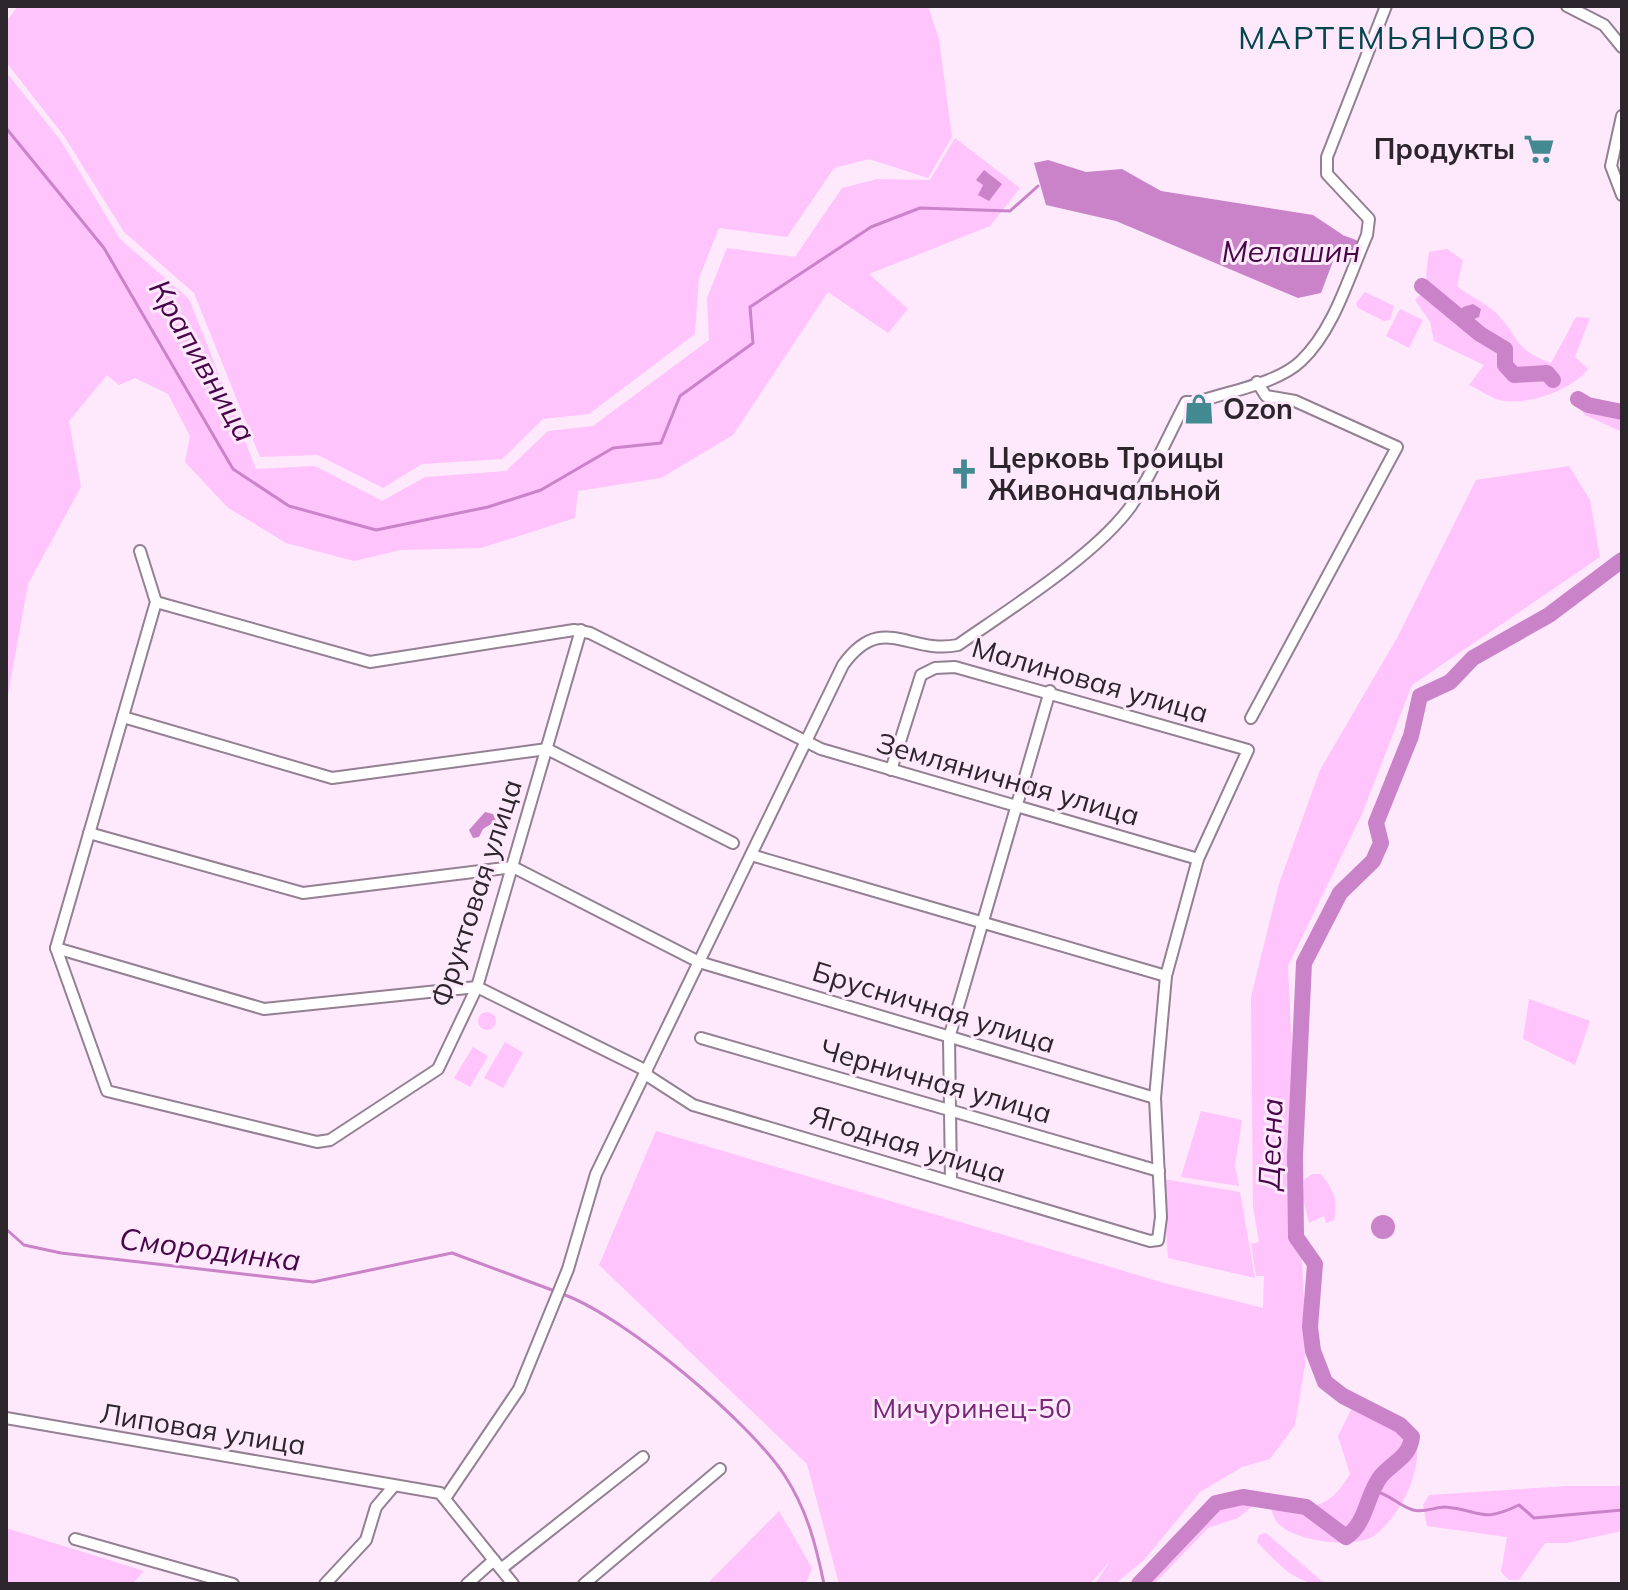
<svg xmlns="http://www.w3.org/2000/svg" width="1628" height="1590" font-family="Mulish,sans-serif">
<style>
.green{fill:#fec4fb}
.water{fill:#ca83c8}
.lines{fill:none;stroke-linecap:round;stroke-linejoin:round}
.stream{stroke:#ca83c8;stroke-width:3}
.river{stroke:#ca83c8;stroke-width:16}
.minor-casing{stroke:#938092;stroke-width:14}
.minor{stroke:#fff;stroke-width:10}
.labels{text-anchor:middle;stroke-width:6;stroke-linejoin:round;paint-order:stroke}
.poi-label{font-size:28px;font-weight:bold;fill:#2c252c;stroke:#fde8fc;text-anchor:start}
.street-label{font-size:28px;fill:#2c252c;stroke:#fde8fc}
.park-label{font-size:28px;fill:#792579;stroke:#fde8fc}
.water-label{font-size:30px;font-style:italic;fill:#480549;stroke:#fde8fc}
.quarter-label{font-size:32px;letter-spacing:2px;fill:#03454c;stroke:#fde8fc}
</style>
<rect width="100%" height="100%" fill="#fde8fc"/>
<g class="green">
<polygon points="18,6 928,6 939,39 952,137 928,178 869,159 834,168 787,237 719,228 699,278 695,334 589,414 543,419 502,459 422,464 383,488 318,455 260,457 194,293 124,232 64,136 6,62 6,22"/>
<polygon points="6,72 61,141 120,239 189,299 256,469 315,466 382,501 425,477 506,471 548,431 593,426 709,340 707,298 727,248 795,257 842,188 877,179 930,180 955,138 1020,188 990,226 869,274 908,309 888,333 828,292 733,435 661,478 578,491 575,518 481,548 401,550 354,561 286,543 227,507 185,462 190,436 168,394 135,378 119,385 107,375 69,421 81,487 28,584 6,706"/>
<path d="M1447 249 1463 260 1457 286C1469 296 1484 302 1495 312 1520 336 1512 349 1551 363L1576 317 1590 318 1575 357 1588 369C1572 390 1526 407 1499 400 1489 397 1479 389 1469 385L1484 365 1434 341 1430 322 1415 300 1428 286 1426 274 1429 252Z"/>
<polygon points="1365,292 1394,306 1390,320 1384,321 1358,308 1356,303"/>
<polygon points="1400,309 1423,320 1409,348 1386,336"/>
<polygon points="1587,397 1622,407 1622,432 1585,415 1576,403"/>
<polygon points="1569,466 1590,500 1600,557 1412,685 1362,814 1288,966 1304,1302 1305,1365 1295,1425 1270,1459 1242,1467 1200,1492 1144,1560 1115,1584 1095,1584 1110,1561 1090,1584 839,1584 807,1464 599,1265 656,1131 1164,1283 1263,1308 1264,1276 1256,1276 1251,1244 1259,1242 1253,1206 1251,997 1279,884 1320,770 1397,638 1476,480"/>
<polygon points="1529,999 1590,1021 1575,1065 1523,1039"/>
<circle cx="487" cy="1021" r="9"/>
<polygon points="505,1042 523,1053 503,1088 484,1078"/>
<polygon points="473,1047 488,1056 470,1087 454,1078"/>
<polygon points="1201,1111 1242,1120 1235,1166 1239,1186 1181,1177"/>
<path d="M1312 1174H1321C1333 1189 1339 1201 1334 1220L1326 1223 1324 1216 1309 1223 1303 1199 1304 1180Z"/>
<polygon points="1163,1179 1240,1192 1255,1278 1168,1258"/>
<path d="M1352 1408 1398 1428 1417 1443C1420 1476 1401 1514 1375 1535 1356 1550 1291 1541 1277 1522 1273 1517 1272 1510 1270 1504 1309 1511 1329 1510 1350 1474L1338 1436Z"/>
<polygon points="1568,1486 1622,1486 1622,1531 1567,1543 1545,1543 1519,1580 1509,1580 1501,1572 1507,1537 1427,1526 1423,1505 1429,1495"/>
<polygon points="1241,1499 1255,1504 1238,1518 1208,1528 1154,1584 1143,1584 1217,1504"/>
<polygon points="779,1511 812,1568 806,1584 707,1584"/>
<polygon points="6,1528 144,1571 132,1584 6,1584"/>
<path d="M1266 1533 1323 1582 1322 1584C1294 1584 1276 1561 1257 1542L1259 1535Z"/>
</g>
<g class="water">
<polygon points="1048,160 1086,172 1122,169 1161,191 1313,215 1343,235 1321,293 1298,298 1116,221 1046,205 1034,163"/>
<polygon points="984,170 1002,184 989,201 978,195 983,185 976,180"/>
<polygon points="1473,304 1481,309 1479,317 1464,323 1455,319 1463,307"/>
<polygon points="485,812 493,814 496,821 483,829 479,837 473,838 469,830"/>
<circle cx="1383" cy="1227" r="12"/>
</g>
<g class="lines">
<g class="stream">
<polyline points="6,128 104,248 233,469 289,506 376,530 488,507 541,490 613,448 661,443 680,396 753,343 750,307 871,227 920,208 1010,211 1038,186"/>
<polyline points="6,1229 24,1245 61,1253 313,1282 452,1253 552,1290"/>
<path d="M565 1295C626 1318 749 1421 785 1476 807 1510 816 1545 824 1584"/>
<path d="M1374 1491C1388 1493 1399 1506 1413 1510 1424 1513 1435 1507 1445 1507 1482 1510 1480 1524 1519 1505L1534 1518 1622 1510"/>
</g>
<g class="river">
<polyline points="1341,243 1352,247"/>
<polyline points="1422,286 1480,334 1505,349 1505,365 1514,375 1547,373 1553,380"/>
<polyline points="1578,399 1588,405 1622,412"/>
<path d="M1139 1584 1216 1503 1243 1497 1306 1507 1346 1537C1367 1523 1366 1495 1381 1476 1394 1461 1409 1458 1412 1437L1400 1425 1343 1396 1325 1382 1313 1351 1310 1327 1315 1264 1296 1237 1295 1156 1304 963 1340 893 1373 861 1381 843 1376 823 1411 736 1420 696 1450 682 1473 658 1549 615 1622 560"/>
</g>
<g class="minor-casing">
<g id="minor">
<polyline points="1567,6 1604,25 1622,47"/>
<polyline points="1622,116 1611,166 1622,195"/>
<polyline points="140,551 156,602 56,948 107,1091 317,1142 330,1140 438,1069 477,987 581,630"/>
<polyline points="156,602 370,662 574,630 590,633 821,749 1198,859"/>
<polyline points="123,717 332,778 547,749 733,843"/>
<polyline points="1251,718 1397,447 1295,401 1266,396 1257,382"/>
<polyline points="89,833 303,893 513,867 699,962 1155,1098"/>
<polyline points="751,855 1166,976"/>
<polyline points="56,948 264,1009 477,987 647,1071"/>
<polyline points="701,1038 1159,1171"/>
<polyline points="645,1074 693,1105 1150,1241 1158,1240 1161,1217 1155,1098 1166,976 1198,859 1248,750 955,667 935,668 921,675 891,770"/>
<polyline points="951,1181 949,1038 1050,691"/>
<polyline points="6,1418 440,1493 513,1584"/>
<path d="M446 1497 519 1389 568 1269 596 1174 843 665C882 611 908 655 958 645 1008 610 1096 555 1131 506 1152 474 1168 436 1186 402H1198C1229 391 1277 384 1301 361 1334 330 1349 276 1367 235L1369 219 1327 174V157L1386 6"/>
<polyline points="75,1539 233,1584"/>
<polyline points="501,1569 643,1457"/>
<polyline points="325,1584 366,1540 376,1507 393,1487"/>
<polyline points="467,1584 494,1560"/>
<polyline points="584,1584 720,1469"/>
</g>
</g>
<use href="#minor" class="minor"/>
</g>
<defs>
<g id="supermarket-bare" transform="scale(2.4)"><path d="M-6-5.5h2.5l.6 2H6L4.5 2H-2.5L-4.4-4H-6ZM-1.5 3.2a1.3 1.3 0 1 0 .1 0ZM3 3.2a1.3 1.3 0 1 0 .1 0Z" fill="#438992" stroke="#fde8fc" stroke-width="2.5" paint-order="stroke"/></g>
<g id="shop-bare" transform="scale(2.4)"><path d="M-5-2.5h2.3a2.7 3.5 0 0 1 5.4 0H5L5.5 6h-11ZM-1.5-2.5h3a1.5 2.3 0 0 0-3 0Z" fill="#438992" stroke="#fde8fc" stroke-width="2.5" paint-order="stroke"/></g>
<g id="church-bare" transform="scale(2.4)"><path d="M-1.2-6h2.4v3.5h3.3v2.4h-3.3V6h-2.4V-.1h-3.3v-2.4h3.3Z" fill="#438992" stroke="#fde8fc" stroke-width="2.5" paint-order="stroke"/></g>
</defs>
<g fill-rule="evenodd">
<use href="#supermarket-bare" x="1539" y="149"/>
<use href="#shop-bare" x="1199" y="409"/>
<use href="#church-bare" x="964" y="474"/>
</g>
<g class="labels">
<g class="poi-label">
<text x="1515" y="159" text-anchor="end">Продукты</text>
<text x="1223" y="419">Ozon</text>
<text x="988" y="468">Церковь Троицы<tspan x="988" dy="32">Живоначальной</tspan></text>
</g>
<g class="street-label">
<text transform="translate(1090 680) rotate(16)" y="10">Малиновая улица</text>
<text transform="translate(1008 779) rotate(16)" y="10">Земляничная улица</text>
<text transform="translate(476 893) rotate(-72)" y="10">Фруктовая улица</text>
<text transform="translate(934 1007) rotate(17)" y="10">Брусничная улица</text>
<text transform="translate(936 1081) rotate(16)" y="10">Черничная улица</text>
<text transform="translate(908 1144) rotate(17)" y="10">Ягодная улица</text>
<text transform="translate(203 1429) rotate(9)" y="10">Липовая улица</text>
</g>
<g class="park-label">
<text x="972" y="1418">Мичуринец-50</text>
</g>
<g class="water-label">
<text x="1291" y="262">Мелашин</text>
<text transform="translate(202 361) rotate(60)" y="10">Крапивница</text>
<text transform="translate(1271 1144) rotate(-88)" y="10">Десна</text>
<text transform="translate(210 1250) rotate(7)" y="10">Смородинка</text>
</g>
<g class="quarter-label">
<text x="1388" y="49">МАРТЕМЬЯНОВО</text>
</g>
</g>
<rect width="1628" height="1590" fill="none" stroke="#2c252c" stroke-width="16"/>
</svg>
